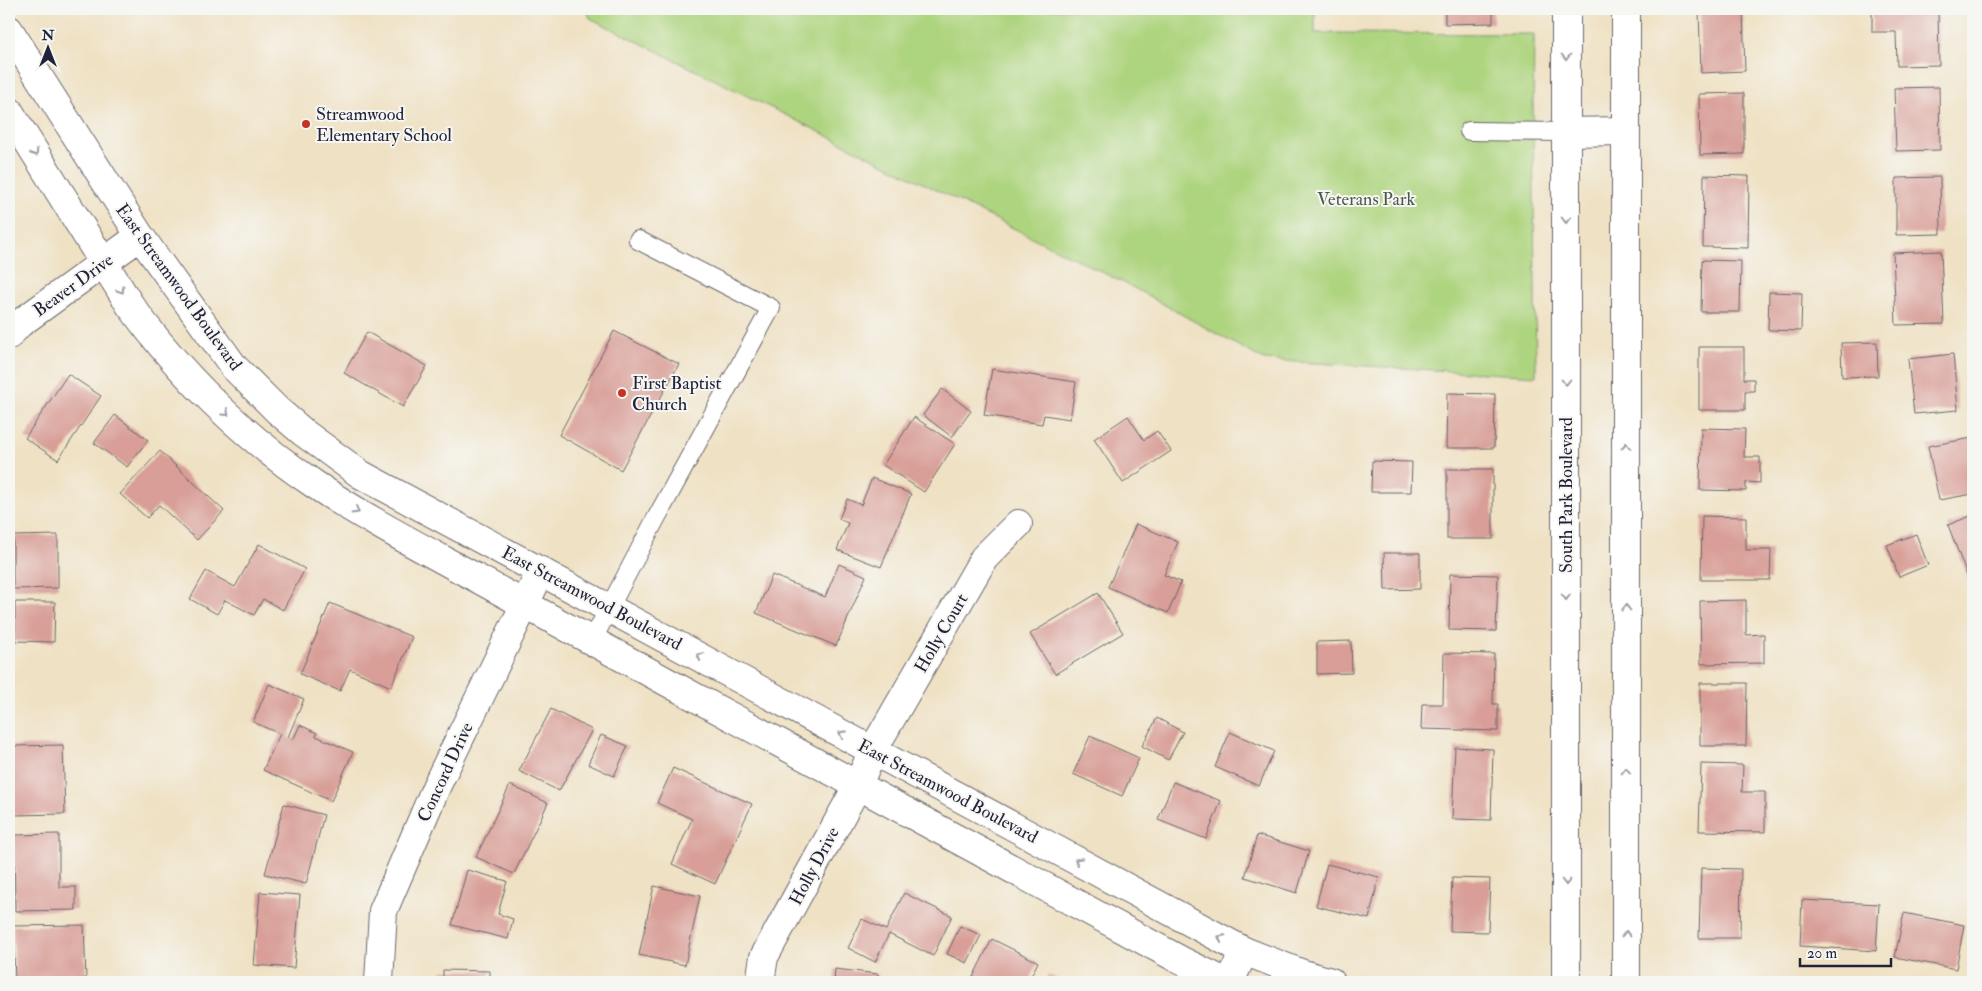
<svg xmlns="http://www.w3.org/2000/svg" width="1982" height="991" font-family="'IM FELL Double Pica',serif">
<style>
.green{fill:#add47e;stroke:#687b5c}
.building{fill:#d89e97}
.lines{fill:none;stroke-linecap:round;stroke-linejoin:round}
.lane-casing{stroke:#6a656b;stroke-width:20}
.street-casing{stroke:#6a656b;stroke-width:30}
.secondary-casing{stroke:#6a656b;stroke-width:30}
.lane{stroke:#fff;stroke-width:18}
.street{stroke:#fff;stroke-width:28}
.secondary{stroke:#fff;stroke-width:28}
.oneway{stroke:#9c9ca7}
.poi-dot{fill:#c8321e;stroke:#f6f6f2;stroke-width:2}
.labels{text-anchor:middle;stroke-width:4;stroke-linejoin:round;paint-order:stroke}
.poi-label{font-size:18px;fill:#22223b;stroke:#f6f6f2;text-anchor:start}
.park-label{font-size:18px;fill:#4c574f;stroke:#f6f6f2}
.street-label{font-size:18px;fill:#22223b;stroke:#f6f6f2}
</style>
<rect width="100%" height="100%" fill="#f6f6f2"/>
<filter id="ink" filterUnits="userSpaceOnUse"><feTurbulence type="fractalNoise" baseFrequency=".02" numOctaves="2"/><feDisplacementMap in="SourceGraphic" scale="10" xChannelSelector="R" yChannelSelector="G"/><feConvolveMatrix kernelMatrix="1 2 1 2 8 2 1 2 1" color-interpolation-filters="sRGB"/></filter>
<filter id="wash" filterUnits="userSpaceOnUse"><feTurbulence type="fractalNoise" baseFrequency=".0096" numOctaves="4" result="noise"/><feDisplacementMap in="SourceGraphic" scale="20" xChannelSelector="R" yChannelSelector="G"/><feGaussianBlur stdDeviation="1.12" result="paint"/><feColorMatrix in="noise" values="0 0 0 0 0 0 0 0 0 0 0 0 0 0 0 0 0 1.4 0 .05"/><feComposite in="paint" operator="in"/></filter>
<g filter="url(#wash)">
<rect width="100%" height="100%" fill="#efe1c3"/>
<polygon class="green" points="586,9 1315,9 1315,33 1534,34 1533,114 1536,376 1264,360 1134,288 590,18"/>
<g id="blocks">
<g class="building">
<polygon points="1445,9 1493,9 1493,23 1445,24"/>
<polygon points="1743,9 1745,71 1701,73 1699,10"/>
<polygon points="1872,9 1938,9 1939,65 1897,66 1896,32 1872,32"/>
<polygon points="1939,87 1940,150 1896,151 1894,88"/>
<polygon points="1744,93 1744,154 1700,155 1699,94"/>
<polygon points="1704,175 1749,176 1748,248 1703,247"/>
<polygon points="1940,177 1941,234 1896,235 1896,178"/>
<polygon points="1941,251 1944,324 1896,325 1893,253"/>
<polygon points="1702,260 1741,261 1740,312 1701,312"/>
<polygon points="1769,292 1802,293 1801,331 1768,330"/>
<polygon points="614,331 679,364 621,470 559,435"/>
<polygon points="367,332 427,366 403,407 344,373"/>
<polygon points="1877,342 1878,376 1842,377 1841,343"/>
<polygon points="1699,347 1744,347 1744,379 1754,379 1754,391 1745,391 1745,410 1699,410"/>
<polygon points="1953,354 1958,410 1914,414 1908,359"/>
<polygon points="992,369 1076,382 1070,419 1044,415 1042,424 984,415"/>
<polygon points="68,374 101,396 58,460 25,438"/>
<polygon points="942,389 971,411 952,437 923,415"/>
<polygon points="1447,393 1495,394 1494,448 1446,448"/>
<polygon points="115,415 148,440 127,467 94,443"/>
<polygon points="1128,416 1144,440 1157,431 1171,451 1123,483 1094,439"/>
<polygon points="914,417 955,444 924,492 883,465"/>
<polygon points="1701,428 1745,429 1744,457 1760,457 1760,483 1746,482 1746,491 1700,490"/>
<polygon points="1972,438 1973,494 1939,500 1928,446"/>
<polygon points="160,451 224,511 197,540 159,505 147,518 120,494"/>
<polygon points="1372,461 1412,462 1411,492 1371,492"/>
<rect x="1447" y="469" width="46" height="70"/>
<polygon points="872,478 911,494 881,567 837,550 848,523 839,519 847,499 861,505"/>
<polygon points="1973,515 1973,591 1948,525"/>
<polygon points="1702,516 1746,517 1746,550 1771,550 1770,580 1701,580"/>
<polygon points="1136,524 1178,542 1164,575 1181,582 1168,613 1108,587"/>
<polygon points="1916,534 1928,565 1899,577 1887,545"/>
<polygon points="58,535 58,588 13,589 13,536"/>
<polygon points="259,544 305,569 283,610 263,599 254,615 225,600 217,614 190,599 206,571 235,587"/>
<polygon points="1384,553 1420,553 1420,589 1385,590"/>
<polygon points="839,564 866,576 836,646 756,613 772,575 825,597"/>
<polygon points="1450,574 1498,575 1496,631 1449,630"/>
<polygon points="1098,593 1123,633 1055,674 1030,634"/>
<polygon points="1746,600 1746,635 1764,634 1764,663 1701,664 1700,601"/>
<polygon points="15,602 55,602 54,642 15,641"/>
<polygon points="330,603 412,637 391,687 350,669 340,691 300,674"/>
<polygon points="1351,641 1352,673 1317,674 1317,642"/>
<polygon points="1444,653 1494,654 1493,704 1498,704 1498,731 1421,729 1422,704 1443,704"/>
<polygon points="1700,683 1747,683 1746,746 1700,746"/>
<polygon points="269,684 304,699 288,737 293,740 300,725 317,733 316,736 353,752 331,801 263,770 280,734 253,722"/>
<polygon points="551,709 592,730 559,791 519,771"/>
<polygon points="1157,718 1183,732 1168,760 1142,746"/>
<polygon points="1230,732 1274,751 1259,786 1215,767"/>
<polygon points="601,735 628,746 614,776 588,764"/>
<polygon points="1090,736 1139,758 1122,796 1073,774"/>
<polygon points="63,745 65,814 13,815 12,746"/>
<polygon points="1455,747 1493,749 1491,820 1452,819"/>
<polygon points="1701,764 1743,765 1742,792 1765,792 1765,832 1699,831"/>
<polygon points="673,768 752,804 715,884 672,864 692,819 657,803"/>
<polygon points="1173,782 1221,801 1206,839 1158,820"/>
<polygon points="510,785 548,803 514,874 476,857"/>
<polygon points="284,804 324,815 306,884 265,874"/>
<polygon points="59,834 59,887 76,887 76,910 15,911 14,835"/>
<polygon points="1257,835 1309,851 1297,893 1245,877"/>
<polygon points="1327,864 1379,877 1369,919 1316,906"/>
<polygon points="1701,868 1741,869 1740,938 1699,938"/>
<polygon points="467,870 507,881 498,914 513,919 508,939 452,925"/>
<polygon points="1452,878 1490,879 1488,932 1450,931"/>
<polygon points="654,886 700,896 685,965 639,955"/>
<polygon points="260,892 300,895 294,968 254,965"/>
<polygon points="904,893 952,916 933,956 889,934 875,962 848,948 862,919 886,930"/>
<polygon points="1802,900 1879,904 1876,951 1800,946"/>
<polygon points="1904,913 1964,925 1956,969 1895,957"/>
<polygon points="84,925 86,979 15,981 13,926"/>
<polygon points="960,926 981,935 967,963 947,954"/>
<polygon points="992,939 1038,962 1028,982 985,982 973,977"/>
<polygon points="835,969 878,974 877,982 834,982"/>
<polygon points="443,970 490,971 490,982 443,982"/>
<polygon points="1048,975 1065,982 1045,982"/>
</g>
</g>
</g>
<g filter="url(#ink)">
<use href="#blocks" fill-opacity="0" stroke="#6a656b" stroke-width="1"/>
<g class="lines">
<g class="lane-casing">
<g id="lane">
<polyline points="1469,131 1566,132"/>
<polyline points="592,641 653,524 771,308 638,240"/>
</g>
</g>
<g class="street-casing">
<g id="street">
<polyline points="1566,132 1626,131"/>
<polyline points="9,335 19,324 140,236"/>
<polyline points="379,982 383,911 437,785 541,571"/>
<polyline points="760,982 764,957 858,785 873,750 984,558 1018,524"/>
<polyline points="1230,982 1244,951"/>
</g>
</g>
<g class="secondary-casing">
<g id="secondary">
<polyline points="1566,9 1566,982"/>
<polyline points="1626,9 1626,982"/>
<polyline points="9,30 140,236 234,367 277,410 304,433 360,474 1244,951 1303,974 1331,982"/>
<path d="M9 111 130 305C180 374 243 436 314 484 364 518 418 546 471 575 537 611 603 647 669 683 840 776 1011 868 1182 961L1225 982"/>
</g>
</g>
<use href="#lane" class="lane"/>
<use href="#street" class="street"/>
<use href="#secondary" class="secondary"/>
</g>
<defs><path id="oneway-chevron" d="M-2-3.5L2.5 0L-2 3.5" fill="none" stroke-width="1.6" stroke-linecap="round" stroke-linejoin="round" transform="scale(1.25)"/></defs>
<g class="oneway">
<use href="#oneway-chevron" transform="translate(1566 57) rotate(90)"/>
<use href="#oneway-chevron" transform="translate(35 153) rotate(58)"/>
<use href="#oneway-chevron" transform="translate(1566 220) rotate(90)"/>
<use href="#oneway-chevron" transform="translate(121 290) rotate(58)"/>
<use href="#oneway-chevron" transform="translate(1566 382) rotate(90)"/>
<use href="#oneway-chevron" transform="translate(226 413) rotate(42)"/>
<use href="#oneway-chevron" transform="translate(1626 446) rotate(-90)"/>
<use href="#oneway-chevron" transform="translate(356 511) rotate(31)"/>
<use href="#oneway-chevron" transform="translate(1566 597) rotate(90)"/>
<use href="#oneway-chevron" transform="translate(1626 608) rotate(-90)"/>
<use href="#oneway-chevron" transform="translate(700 656) rotate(-152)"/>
<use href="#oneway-chevron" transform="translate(842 734) rotate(-152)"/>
<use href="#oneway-chevron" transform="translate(1626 771) rotate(-90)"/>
<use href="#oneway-chevron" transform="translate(1078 861) rotate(-152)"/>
<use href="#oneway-chevron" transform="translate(1566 882) rotate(90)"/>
<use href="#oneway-chevron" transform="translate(1626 934) rotate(-90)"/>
<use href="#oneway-chevron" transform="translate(1221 938) rotate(-152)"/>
</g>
</g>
<g class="poi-dot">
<circle cx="306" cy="124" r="5"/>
<circle cx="622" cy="393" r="5"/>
</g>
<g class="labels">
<g class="poi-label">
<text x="316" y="120">Streamwood<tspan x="316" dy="21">Elementary School</tspan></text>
<text x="632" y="389">First Baptist<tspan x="632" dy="21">Church</tspan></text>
</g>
<g class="park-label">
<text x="1366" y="205">Veterans Park</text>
</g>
<g class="street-label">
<text transform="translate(73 285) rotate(-36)" y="6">Beaver Drive</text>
<text transform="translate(179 287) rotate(54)" y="6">East Streamwood Boulevard</text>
<text transform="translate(1566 495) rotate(-90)" y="6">South Park Boulevard</text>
<text transform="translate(592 598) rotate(28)" y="6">East Streamwood Boulevard</text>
<text transform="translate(941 633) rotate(-60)" y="6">Holly Court</text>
<text transform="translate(445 772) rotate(-65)" y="6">Concord Drive</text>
<text transform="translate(948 791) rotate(28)" y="6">East Streamwood Boulevard</text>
<text transform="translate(814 866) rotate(-62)" y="6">Holly Drive</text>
</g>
</g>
<rect width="1982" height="991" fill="none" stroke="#f6f6f2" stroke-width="30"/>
<g transform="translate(48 48)" stroke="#f6f6f2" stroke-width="4" paint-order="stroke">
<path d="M0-4L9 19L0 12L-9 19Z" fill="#22223b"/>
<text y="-8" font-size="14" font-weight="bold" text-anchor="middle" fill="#22223b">N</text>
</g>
<path d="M1800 958v8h91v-8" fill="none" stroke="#22223b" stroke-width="2.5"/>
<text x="1807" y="958" font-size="15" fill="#22223b" stroke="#f6f6f2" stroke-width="4" paint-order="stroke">20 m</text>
</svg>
